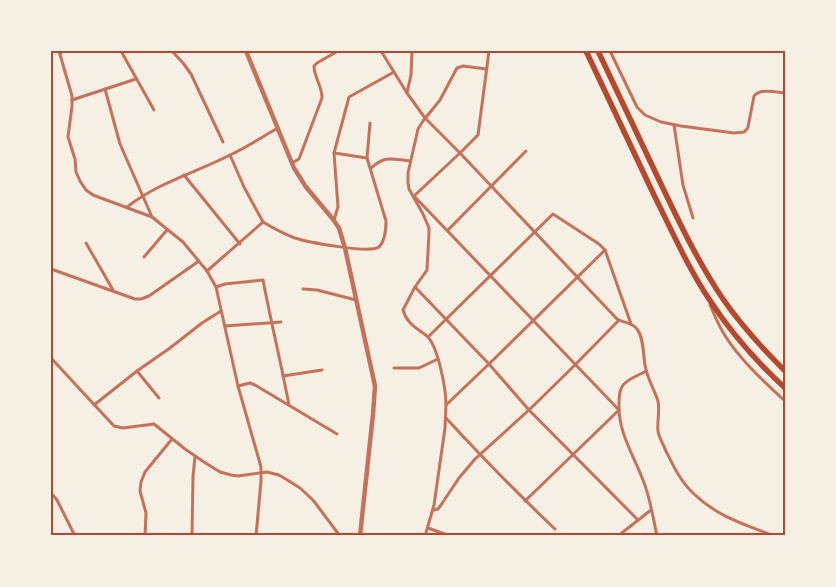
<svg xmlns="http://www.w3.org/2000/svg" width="836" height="587" font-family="Georgia,serif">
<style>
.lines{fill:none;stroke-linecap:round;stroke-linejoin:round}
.minor{stroke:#c5725c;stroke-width:3}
.tertiary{stroke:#c5725c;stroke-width:4.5}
.primary{stroke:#b5482f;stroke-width:5.5}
.neatline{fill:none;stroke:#b5482f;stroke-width:2}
</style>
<rect width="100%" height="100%" fill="#f6efe4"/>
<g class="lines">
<g class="minor">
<polyline points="59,51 72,96 72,106 68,137 75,159 76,172 80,181 86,190 93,195 152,217 183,242 207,271 216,287 238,386 261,467 261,481 256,536"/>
<polyline points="121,51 154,110"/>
<polyline points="172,51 183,63 191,74 223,142"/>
<path d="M381 51 407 93 425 118 460 153 617 319C623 323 632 322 637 329 644 338 643 354 645 365 647 378 654 389 658 401 660 411 657 421 658 431 659 438 663 443 665 449 673 465 680 481 694 494 718 517 744 524 774 536"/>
<polyline points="489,51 478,135 460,153 414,196 619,410 525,501"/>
<path d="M610 51 637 107 645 115 661 122 681 126 734 133 744 132 747 129 748 127 754 96C761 88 775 92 785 93"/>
<polyline points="59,53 65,51"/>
<polyline points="105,89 120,144 152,217"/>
<polyline points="407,93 411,75 412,51"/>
<polyline points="72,100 136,79"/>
<polyline points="674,125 683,185 693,218"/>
<polyline points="334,153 367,158"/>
<polyline points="230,155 244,187 263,222"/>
<path d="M292 163 299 159 322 98C322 86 314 77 314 66L317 63 338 51"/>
<path d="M371 168C386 155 391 159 410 161"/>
<polyline points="184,175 240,244"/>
<path d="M127 207C159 182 195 173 230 155 247 147 262 137 278 128"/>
<polyline points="334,220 338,207 334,153 349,97 394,72"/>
<polyline points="448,230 526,151"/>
<polyline points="86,243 113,290"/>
<polyline points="144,257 167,230"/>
<polyline points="51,269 135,299 141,299 149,296 199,261"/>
<path d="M207 271 263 222C273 228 284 234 295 238 307 242 370 254 379 247 385 241 386 228 386 221L367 158 370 123"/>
<path d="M216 287 225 284 263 280C271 322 281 363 289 405"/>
<polyline points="415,287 489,364 529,410 638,520"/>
<polyline points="303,289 317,290 356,300"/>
<path d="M710 305C715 316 719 327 726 337 739 358 766 384 785 401"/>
<polyline points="225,326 281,322"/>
<polyline points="428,337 553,214 599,244 605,250 631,324"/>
<polyline points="51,358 114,426 123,428 154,424 185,449 204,462 220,472 231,475 238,476 267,472 279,475 289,481 300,488 313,500 340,536"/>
<polyline points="394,368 419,368 438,359"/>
<polyline points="137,371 159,398"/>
<path d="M646 371C638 376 624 380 621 389 619 393 619 399 619 404 618 432 633 454 643 480 650 497 653 517 657 536"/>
<polyline points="283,376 322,370"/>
<polyline points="238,386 250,383 255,385 337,434"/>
<polyline points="94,405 137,371 170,348 202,323 221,311"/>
<path d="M446 405C446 389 438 346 427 336 417 328 407 324 403 310L415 287 427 270 429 233V228L423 214 409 189 408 183V173L418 129 423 121 440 100 457 68 463 66 486 69"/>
<path d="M446 418C481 456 517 493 555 529"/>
<polyline points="51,493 57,500 75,536"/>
<polyline points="434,510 438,509 441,505 459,478 475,459 529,410 575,365 619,320"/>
<polyline points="428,528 450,536"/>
<polyline points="145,536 146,513 140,491 141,482 145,472 172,439"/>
<polyline points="192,536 193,476 195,457"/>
<polyline points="425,536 434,505 445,428 446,405 489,364 605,250"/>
<polyline points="618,536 651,510"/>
</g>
<polyline class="tertiary" points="246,51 294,168 306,187 332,218 339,228 345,248 375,386 373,414 360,536"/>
<g class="primary">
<path d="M586 51C609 99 631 147 654 195 672 231 688 268 711 302 732 334 757 362 785 388"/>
<path d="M598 51C619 95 639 138 660 182 679 222 698 262 723 299 741 325 762 348 785 371"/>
</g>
</g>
<rect width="836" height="587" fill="none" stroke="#f6efe4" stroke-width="105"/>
<rect x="52" y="52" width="732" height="482" class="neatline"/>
</svg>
